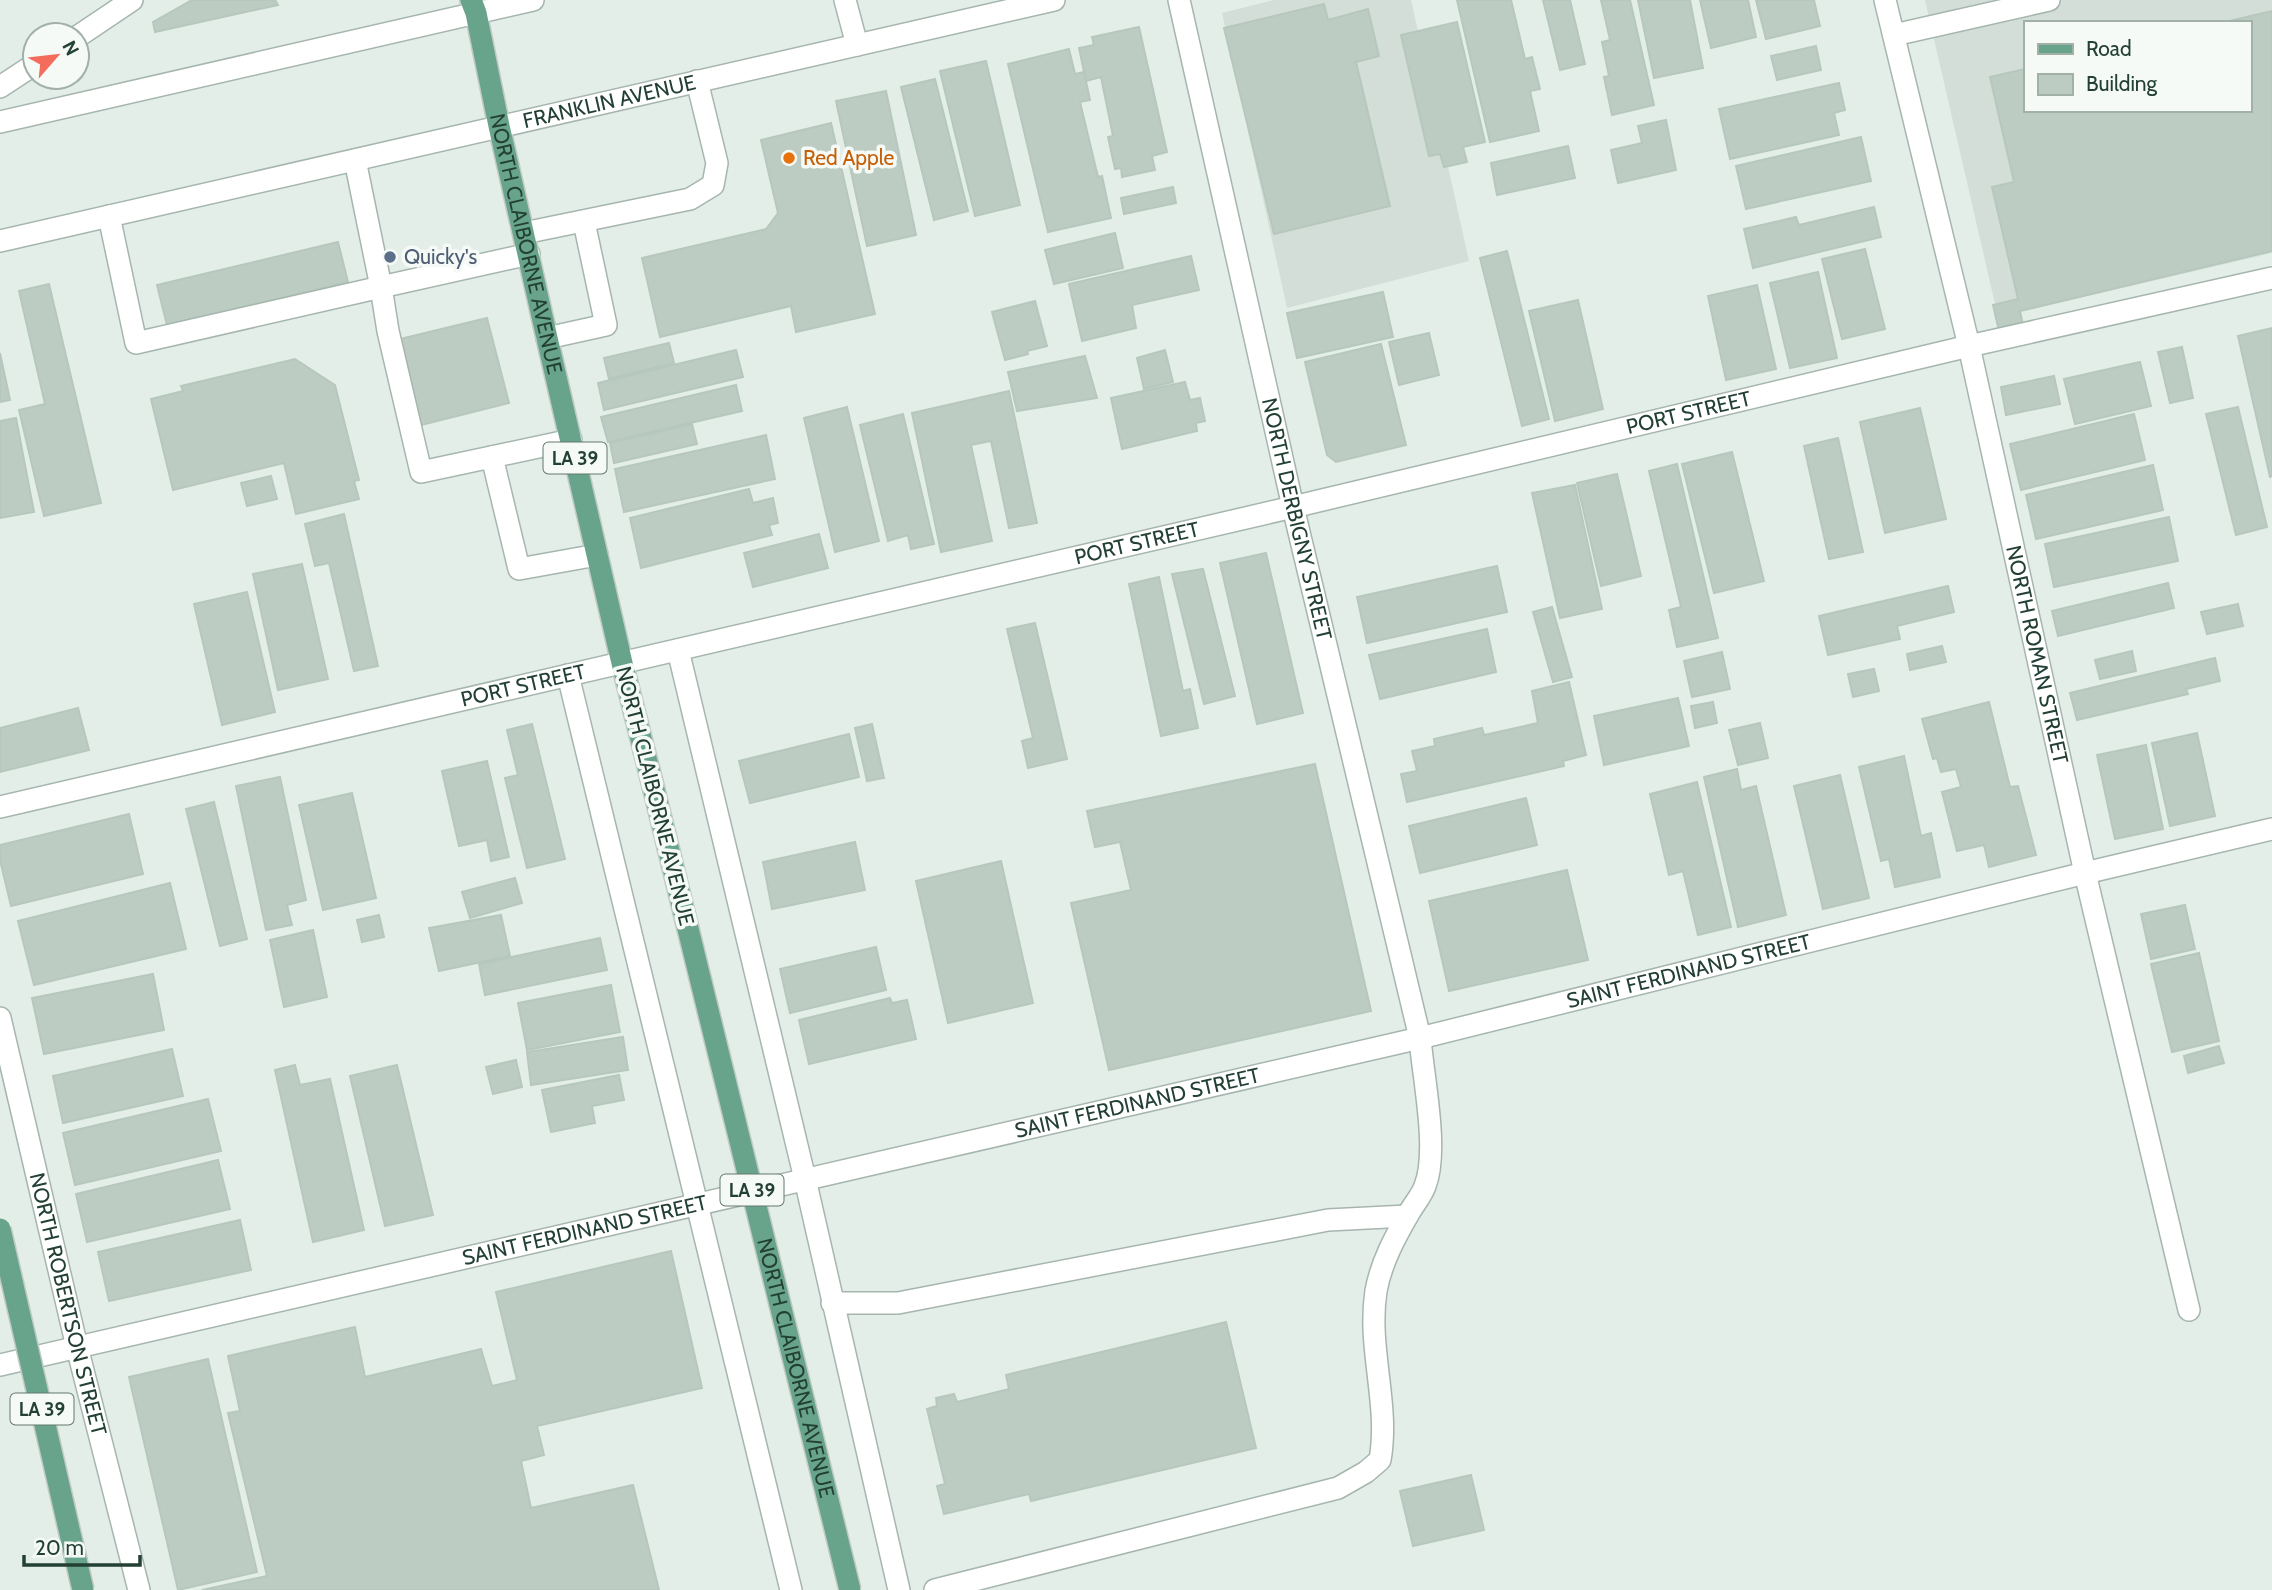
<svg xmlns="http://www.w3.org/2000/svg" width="2272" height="1590" font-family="Cabin,sans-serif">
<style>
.built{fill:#d2ded7;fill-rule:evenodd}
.building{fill:#bcccc3;stroke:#b6c8be;stroke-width:2}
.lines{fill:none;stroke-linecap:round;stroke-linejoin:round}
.service-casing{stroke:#a6b6ae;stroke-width:24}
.minor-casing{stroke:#a6b6ae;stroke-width:24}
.tertiary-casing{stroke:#a6b6ae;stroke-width:24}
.primary-casing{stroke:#c1cac6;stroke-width:24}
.service{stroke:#fff;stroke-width:21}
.minor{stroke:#fff;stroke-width:21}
.tertiary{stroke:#fff;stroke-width:21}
.primary{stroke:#68a48c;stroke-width:21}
.primary-bridge-casing{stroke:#c1cac6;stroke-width:24;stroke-linecap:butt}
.primary-bridge{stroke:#68a48c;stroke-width:21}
.food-dot{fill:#e8710a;stroke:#f5faf7;stroke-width:2.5}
.service-dot{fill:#5c6f8a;stroke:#f5faf7;stroke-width:2.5}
.labels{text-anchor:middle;stroke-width:7;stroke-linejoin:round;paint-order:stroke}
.shield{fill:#f5faf7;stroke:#62786e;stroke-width:2}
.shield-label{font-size:19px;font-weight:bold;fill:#234034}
.street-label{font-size:21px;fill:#234034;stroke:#f5faf7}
.food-label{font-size:21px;fill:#c56008;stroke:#f5faf7;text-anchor:start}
.service-label{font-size:21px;fill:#4e5e75;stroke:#f5faf7;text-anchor:start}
</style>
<rect width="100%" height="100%" fill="#e4eee8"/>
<g class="built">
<polygon points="1274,0 1411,0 1469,261 1287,308 1222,13"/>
<path d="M1925 0H2272V253L1998 317ZM2025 23H2249V110H2025Z"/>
</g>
<g class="building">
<polygon points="192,0 275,0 278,5 155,32 153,22"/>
<polygon points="1457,0 1511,0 1525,59 1532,57 1540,89 1530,91 1539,131 1490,142"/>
<polygon points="1543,0 1570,0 1585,64 1560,70"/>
<polygon points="1601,0 1630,0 1654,105 1612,115 1604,77 1609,76 1602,42 1610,40"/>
<polygon points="1638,0 1690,0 1703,68 1654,78"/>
<polygon points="1700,0 1748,0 1756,37 1711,48"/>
<polygon points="1756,0 1814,0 1820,26 1766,39"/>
<polygon points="1324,4 1328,20 1368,9 1379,56 1356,62 1390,206 1274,234 1224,28"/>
<polygon points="2272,11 2272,251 2020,311 2023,325 1999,331 1993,305 2018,299 1992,187 2014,182 1990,77 2025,69 2025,110 2249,110 2249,23 2221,23"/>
<polygon points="1457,22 1485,142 1463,147 1467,162 1444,167 1440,154 1429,156 1401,35"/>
<polygon points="1139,27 1167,152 1152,156 1155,170 1122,177 1121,168 1115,169 1108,137 1113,136 1101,77 1086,81 1079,48 1094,45 1092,37"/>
<polygon points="1816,46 1821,70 1777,80 1771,56"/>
<polygon points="1069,49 1075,74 1084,72 1090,100 1080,102 1098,177 1102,176 1111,218 1048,232 1008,64"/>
<polygon points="986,61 1020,205 975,216 940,71"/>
<polygon points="935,79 968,211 934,220 901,87"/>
<polygon points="1839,83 1845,110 1834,113 1839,135 1730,159 1719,109"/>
<polygon points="886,91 916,235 867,246 836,101"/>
<polygon points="1666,120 1676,170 1618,183 1611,150 1642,143 1638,126"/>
<polygon points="831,123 875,314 796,332 791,306 660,337 642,258 766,229 778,213 761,140"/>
<polygon points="1861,137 1871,181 1746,209 1736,166"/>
<polygon points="1568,146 1575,178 1497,195 1491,163"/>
<polygon points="1173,187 1176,203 1124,214 1121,198"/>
<polygon points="1874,207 1881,237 1753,268 1744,229 1796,217 1799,225"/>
<polygon points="1115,233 1123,268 1054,284 1045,250"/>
<polygon points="338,242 348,282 167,325 157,285"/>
<polygon points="1865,249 1885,329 1842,339 1822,259"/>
<polygon points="1507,251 1549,419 1522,426 1480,258"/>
<polygon points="1191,256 1199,290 1132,305 1136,328 1082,341 1069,284"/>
<polygon points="1818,272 1837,358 1790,368 1770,283"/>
<polygon points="49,284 101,503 44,516 19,410 45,404 19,291"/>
<polygon points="1757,285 1776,369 1726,380 1708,296"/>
<polygon points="1383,292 1393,337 1297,358 1287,313"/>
<polygon points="1578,300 1603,409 1555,421 1529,311"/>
<polygon points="1035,301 1047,346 1027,351 1028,354 1005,360 992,312"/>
<polygon points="487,318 509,403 421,425 400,339"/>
<polygon points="2272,328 2272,476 2270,477 2238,336"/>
<polygon points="1429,333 1439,375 1399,385 1389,342"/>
<polygon points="669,343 674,363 609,379 604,358"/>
<polygon points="1381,344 1406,445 1336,462 1327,455 1305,362"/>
<polygon points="2182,347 2193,398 2170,403 2158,352"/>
<polygon points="736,350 743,377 604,410 598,383"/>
<polygon points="1165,350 1173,382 1144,389 1137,358"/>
<polygon points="0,353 10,400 0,402"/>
<polygon points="1085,356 1097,398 1017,411 1008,372"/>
<polygon points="295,359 335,385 359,480 354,481 359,499 296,514 284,463 173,490 151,399 183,391 181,386"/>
<polygon points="2140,362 2151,406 2075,424 2064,379"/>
<polygon points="2054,376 2060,404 2006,415 2001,387"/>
<polygon points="1185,382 1190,400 1200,398 1205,421 1196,423 1197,431 1122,449 1111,398"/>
<polygon points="736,385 742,411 608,442 601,417"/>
<polygon points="1009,391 1037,523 1009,528 991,441 971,445 992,541 941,552 912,413"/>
<polygon points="847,407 879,541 835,552 804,418"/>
<polygon points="2238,407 2267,527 2236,535 2206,414"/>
<polygon points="1920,408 1946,519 1885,533 1860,422"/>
<polygon points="903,414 934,544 911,549 908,535 888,541 860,425"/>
<polygon points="2134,414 2145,460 2021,490 2010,444"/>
<polygon points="16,418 34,512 0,518 0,421"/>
<polygon points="692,424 697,444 614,463 610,443"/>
<polygon points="766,435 775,479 624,512 615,469"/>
<polygon points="1838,438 1863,552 1829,559 1804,446"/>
<polygon points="1732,452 1764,581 1714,593 1682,464"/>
<polygon points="1677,464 1718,638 1677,647 1669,610 1681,607 1649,471"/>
<polygon points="2153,465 2163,510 2036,539 2026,495"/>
<polygon points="1617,474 1641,576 1601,586 1577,483"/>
<polygon points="271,476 277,499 247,506 241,483"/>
<polygon points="1575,485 1602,609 1560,618 1532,493"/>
<polygon points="749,489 753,503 773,498 778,523 769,525 772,535 641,568 630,518"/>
<polygon points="344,514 378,666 354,671 329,563 315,566 305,524"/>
<polygon points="2169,517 2178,561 2054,587 2045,544"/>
<polygon points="819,534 828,568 753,587 744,553"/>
<polygon points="1266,553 1303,713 1257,724 1220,563"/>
<polygon points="302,564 328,679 278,690 253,574"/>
<polygon points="1497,566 1507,612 1367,643 1357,597"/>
<polygon points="1203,569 1235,696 1204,704 1172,574"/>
<polygon points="1159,577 1183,691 1190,689 1198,728 1161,736 1129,584"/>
<polygon points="2168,583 2174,608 2058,636 2052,611"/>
<polygon points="1948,586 1954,612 1897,626 1900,639 1828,655 1819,616"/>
<polygon points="247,592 275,712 222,725 194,604"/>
<polygon points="2238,604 2243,626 2207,634 2201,612"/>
<polygon points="1552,607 1572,677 1553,682 1533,612"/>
<polygon points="1035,623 1067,759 1028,768 1022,741 1033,738 1007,629"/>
<polygon points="1487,629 1496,672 1380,699 1369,655"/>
<polygon points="1942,646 1946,662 1910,670 1907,654"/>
<polygon points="2132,651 2136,671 2100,679 2095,660"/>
<polygon points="1722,652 1730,689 1692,697 1684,661"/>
<polygon points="2215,658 2220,681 2186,689 2188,694 2077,720 2070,693"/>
<polygon points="1874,669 1879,691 1853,697 1848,674"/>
<polygon points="1569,682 1586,755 1563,761 1564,766 1407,802 1401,774 1417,771 1412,751 1435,746 1434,739 1482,728 1484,735 1538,723 1532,691"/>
<polygon points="1678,698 1689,746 1604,765 1594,716"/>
<polygon points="1713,702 1717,723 1695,728 1691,706"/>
<polygon points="1989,702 2010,787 2018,786 2036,855 1989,867 1984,845 1957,851 1942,792 1961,787 1956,769 1941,772 1937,758 1933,759 1922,719"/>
<polygon points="78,708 89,750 0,772 0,728"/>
<polygon points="1760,723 1768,758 1738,765 1729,730"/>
<polygon points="532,724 565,859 527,868 505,778 518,775 507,730"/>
<polygon points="872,724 884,778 867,781 855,728"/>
<polygon points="2197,733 2215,816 2170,826 2152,743"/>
<polygon points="849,734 859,777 750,803 739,761"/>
<polygon points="2146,745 2163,829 2115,839 2097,755"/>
<polygon points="1904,756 1921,836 1931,833 1940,877 1895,887 1889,859 1881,861 1859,767"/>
<polygon points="487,761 509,857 491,861 487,840 459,846 442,771"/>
<polygon points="1315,764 1371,1011 1109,1070 1071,903 1131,890 1120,842 1095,847 1087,811"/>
<polygon points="1737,769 1741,790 1756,786 1786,915 1738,927 1704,777"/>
<polygon points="1840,775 1869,898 1823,909 1794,786"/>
<polygon points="280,777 306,900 287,905 292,925 266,930 236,786"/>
<polygon points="1697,782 1731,927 1698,935 1683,871 1669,875 1650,794"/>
<polygon points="352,793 376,898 323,910 299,805"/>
<polygon points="1526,798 1537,845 1420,873 1409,826"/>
<polygon points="214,802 247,939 220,946 186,809"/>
<polygon points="129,814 143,874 11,906 0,860 0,845"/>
<polygon points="855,842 865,890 772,909 763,862"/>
<polygon points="1001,861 1033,1003 948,1023 916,881"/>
<polygon points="1567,870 1588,960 1449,991 1429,901"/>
<polygon points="515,878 522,903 470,918 462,892"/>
<polygon points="170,883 186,949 34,985 18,921"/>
<polygon points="2185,905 2195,949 2151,959 2141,914"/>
<polygon points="379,915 384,937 362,942 357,920"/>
<polygon points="501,915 510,956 439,971 429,928"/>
<polygon points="313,930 327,997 284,1007 270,940"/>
<polygon points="600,938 607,970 485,995 479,964"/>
<polygon points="876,947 886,990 790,1013 780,969"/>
<polygon points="2199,953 2219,1041 2172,1052 2151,964"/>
<polygon points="153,974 164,1030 44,1054 32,998"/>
<polygon points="611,985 620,1032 527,1050 518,1003"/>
<polygon points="890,998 892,1003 907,1000 916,1039 809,1064 799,1020"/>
<polygon points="623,1037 628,1070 531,1085 527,1052"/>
<polygon points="2219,1046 2224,1063 2188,1073 2184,1056"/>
<polygon points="172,1049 183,1096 63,1123 53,1076"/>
<polygon points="516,1060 522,1087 493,1094 486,1067"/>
<polygon points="295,1065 300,1085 330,1079 364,1230 313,1242 275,1070"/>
<polygon points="397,1065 433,1215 385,1226 350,1076"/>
<polygon points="619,1075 624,1100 592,1106 595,1123 551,1132 542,1090"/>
<polygon points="208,1099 221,1151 75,1185 63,1133"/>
<polygon points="218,1160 230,1209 87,1242 76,1194"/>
<polygon points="240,1220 251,1270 109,1301 98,1252"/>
<polygon points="671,1251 702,1388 537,1426 544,1455 521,1461 531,1508 633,1485 659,1590 202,1590 267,1576 228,1413 240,1411 228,1356 355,1327 365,1377 481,1349 492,1386 517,1380 496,1292"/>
<polygon points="1226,1322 1256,1448 1031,1501 1029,1494 944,1514 937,1486 945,1484 927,1409 937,1406 936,1398 954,1394 957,1402 1009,1389 1006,1375"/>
<polygon points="208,1359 257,1572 178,1590 129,1377"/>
<polygon points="1471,1475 1484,1530 1413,1546 1400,1491"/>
</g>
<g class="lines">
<g class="service-casing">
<g id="service">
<polyline points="1894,35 2049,0"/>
<polyline points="355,160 381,287 529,254"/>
<polyline points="109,216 136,343 381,287 388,331 421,472 571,440"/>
<polyline points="524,233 690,199 713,185 717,163 697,81"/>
<polyline points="547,338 606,325 584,222"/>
<polyline points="492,457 519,569 597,555"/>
<polyline points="678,650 805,1179 899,1590"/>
<polyline points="568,675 791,1590"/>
<polyline points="832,1303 898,1303 1328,1220 1407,1216"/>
<path d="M935 1590 1338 1488 1366 1472 1380 1460C1390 1404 1367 1348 1376 1291 1381 1263 1395 1237 1409 1213 1414 1204 1422 1195 1425 1186 1439 1151 1423 1077 1420 1038"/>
</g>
</g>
<g class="minor-casing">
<g id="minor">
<path id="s1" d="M1179 0 1293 507 1420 1038"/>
<path id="s2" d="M1885 0 1969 346 2085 873 2189 1310"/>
<polyline points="77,37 132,0"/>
<polyline points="0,87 35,64"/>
<path id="s3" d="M0 807 1293 507 1969 346 2272 278"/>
<path id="s4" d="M0 1018 77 1347 139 1590"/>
<path id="s5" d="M0 1365 1420 1038 2085 873 2272 829"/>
</g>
</g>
<g class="tertiary-casing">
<g id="tertiary">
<polyline points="845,0 857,45"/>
<polyline points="0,122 533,0"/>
<path id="s6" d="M0 241 1054 0"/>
</g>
</g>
<g class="primary-casing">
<g id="primary">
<path id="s7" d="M471 0 476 13 499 126 547 338 622 663 654 790"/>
</g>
</g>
<use href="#service" class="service"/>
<use href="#minor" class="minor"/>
<use href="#tertiary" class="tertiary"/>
<use href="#primary" class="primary"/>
<g class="primary-bridge-casing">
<g id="primary-bridge">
<path id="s8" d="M654 790 850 1590"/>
<polyline points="0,1229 83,1590"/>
</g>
</g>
<use href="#primary-bridge" class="primary-bridge"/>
</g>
<circle class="food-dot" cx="789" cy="158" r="7"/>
<circle class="service-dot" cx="390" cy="257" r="7"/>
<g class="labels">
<g class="shield">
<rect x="543.5" y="442.5" width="63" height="31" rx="5"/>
<rect x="720.5" y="1174.5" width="63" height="31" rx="5"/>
<rect x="10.5" y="1393.5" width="63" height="31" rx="5"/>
</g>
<g class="shield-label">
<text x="575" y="465">LA 39</text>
<text x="752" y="1197">LA 39</text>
<text x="42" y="1416">LA 39</text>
</g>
<g class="street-label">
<text dy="7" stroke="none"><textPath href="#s6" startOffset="625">FRANKLIN AVENUE</textPath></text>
<text dy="7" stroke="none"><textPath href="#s7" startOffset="250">NORTH CLAIBORNE AVENUE</textPath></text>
<text dy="7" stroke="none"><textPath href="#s3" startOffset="1734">PORT STREET</textPath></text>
<text dy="7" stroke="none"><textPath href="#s1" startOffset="532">NORTH DERBIGNY STREET</textPath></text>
<text dy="7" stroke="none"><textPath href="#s3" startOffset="1167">PORT STREET</textPath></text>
<text dy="7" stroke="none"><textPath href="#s2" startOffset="672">NORTH ROMAN STREET</textPath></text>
<text dy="7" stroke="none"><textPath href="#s3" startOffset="537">PORT STREET</textPath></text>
<text transform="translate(655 796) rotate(76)" y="7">NORTH CLAIBORNE AVENUE</text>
<text dy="7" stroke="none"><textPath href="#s5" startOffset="1734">SAINT FERDINAND STREET</textPath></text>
<text dy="7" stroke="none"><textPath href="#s5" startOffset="1167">SAINT FERDINAND STREET</textPath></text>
<text dy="7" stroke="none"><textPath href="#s5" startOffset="600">SAINT FERDINAND STREET</textPath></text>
<text dy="7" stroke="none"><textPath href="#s4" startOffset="294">NORTH ROBERTSON STREET</textPath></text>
<text dy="7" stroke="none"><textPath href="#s8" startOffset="595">NORTH CLAIBORNE AVENUE</textPath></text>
</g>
<g class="food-label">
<text x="803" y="165">Red Apple</text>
</g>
<g class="service-label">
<text x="404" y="264">Quicky's</text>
</g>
</g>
<rect x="2024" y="21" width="228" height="91" fill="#f5faf7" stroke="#a1b0a9" stroke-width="2"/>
<rect x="2038" y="44" width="35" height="10" fill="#68a48c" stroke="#a1b0a9" stroke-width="2"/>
<text x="2086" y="56" font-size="21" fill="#234034">Road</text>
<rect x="2038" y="74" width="35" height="21" fill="#bcccc3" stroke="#a1b0a9" stroke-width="2"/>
<text x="2086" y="91" font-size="21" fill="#234034">Building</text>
<g transform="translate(56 56) rotate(62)"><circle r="33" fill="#f5faf7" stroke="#a1b0a9" stroke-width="2"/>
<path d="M0-5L12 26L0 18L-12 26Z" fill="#f36c5c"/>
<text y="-10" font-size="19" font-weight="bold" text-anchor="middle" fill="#234034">N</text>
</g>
<path d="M24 1555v10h116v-10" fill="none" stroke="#234034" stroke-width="3.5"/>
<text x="35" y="1555" font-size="21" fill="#234034" stroke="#f5faf7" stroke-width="5" paint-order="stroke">20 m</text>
</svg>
